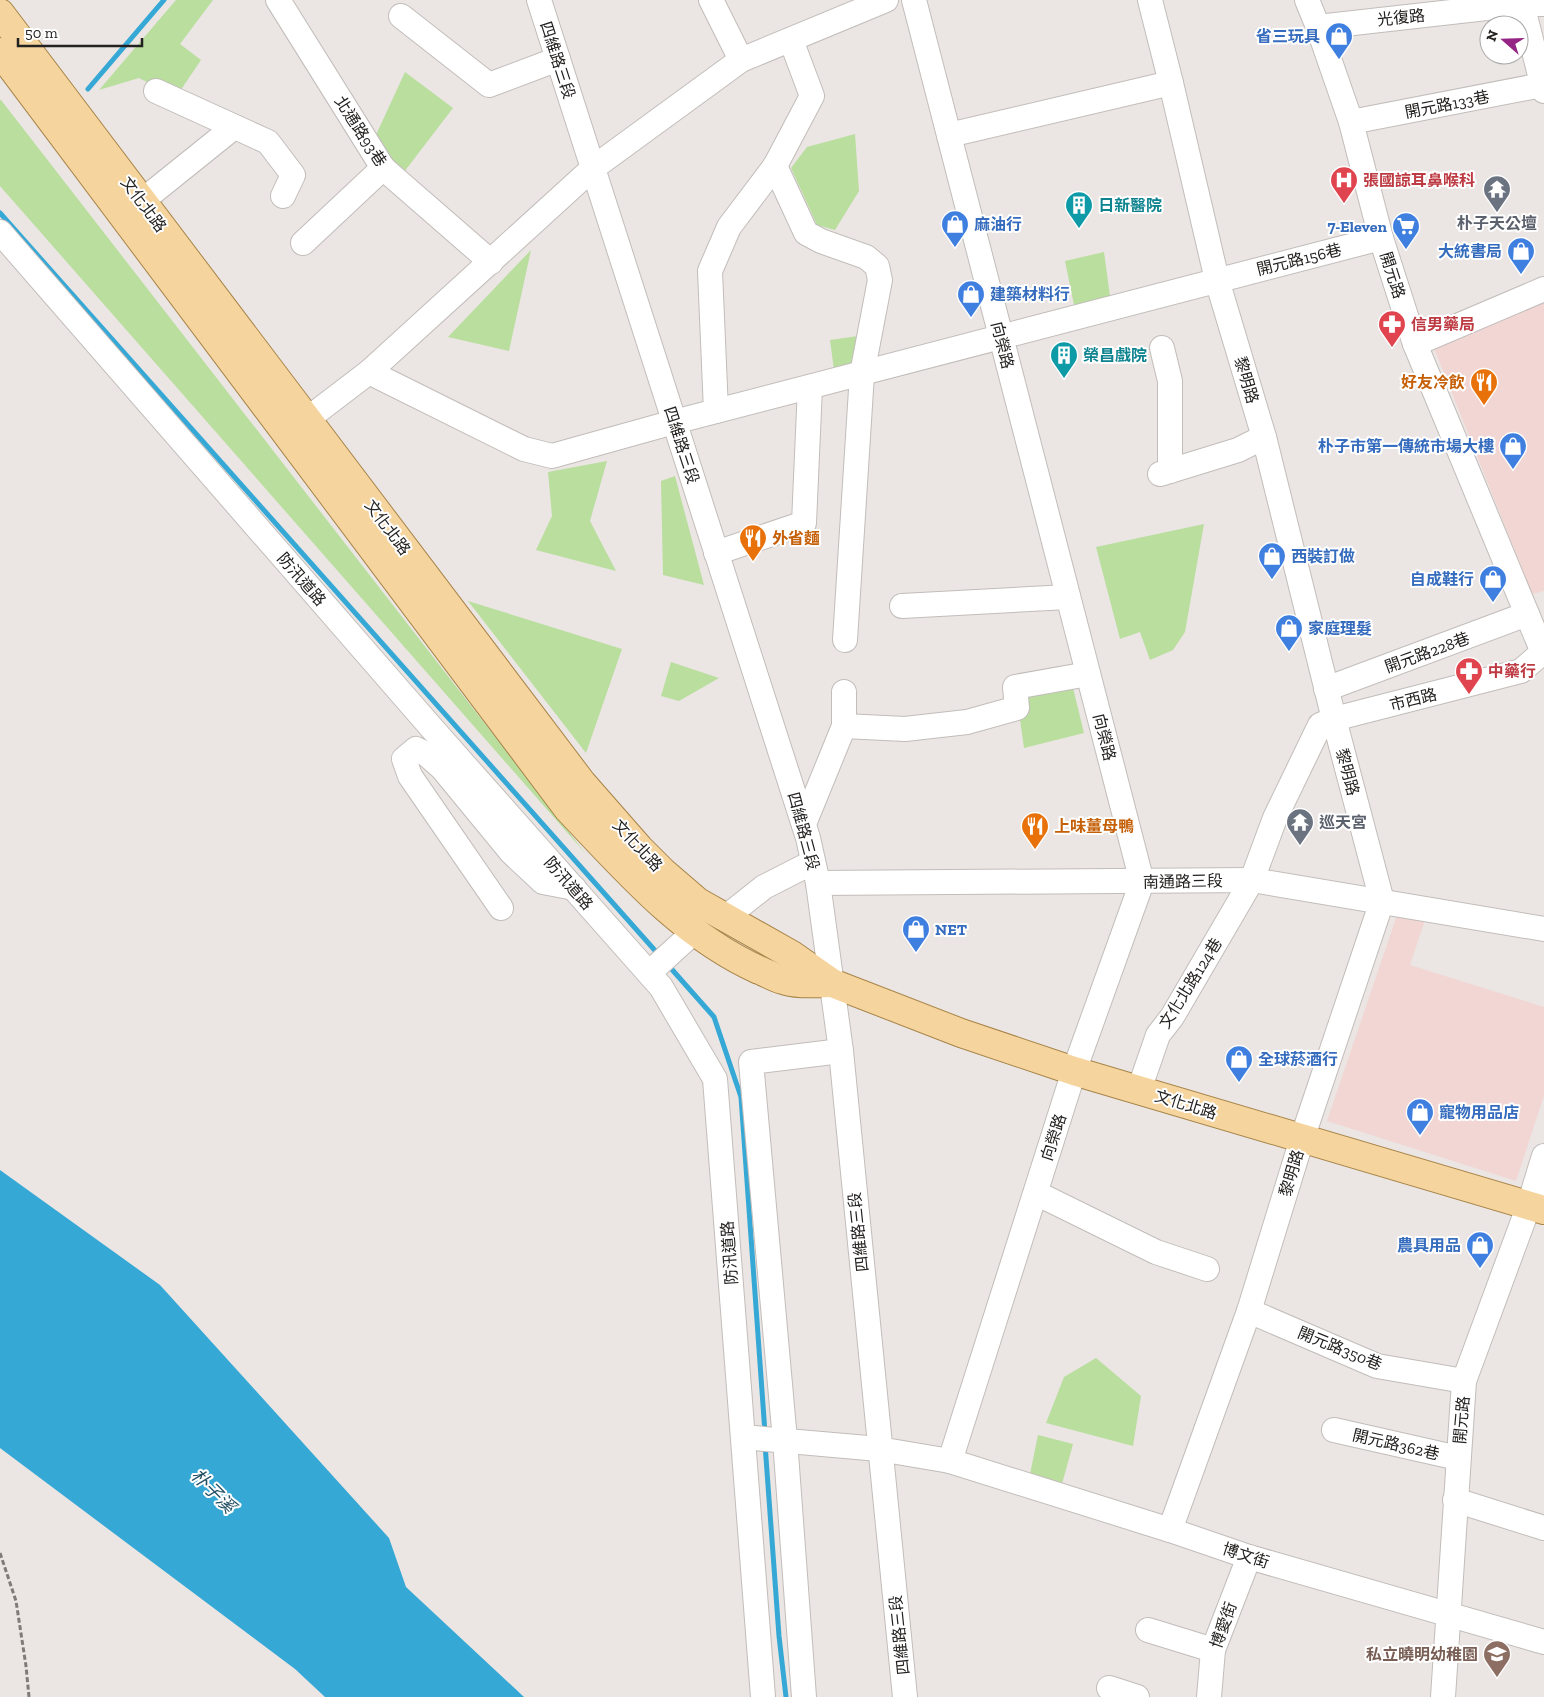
<svg xmlns="http://www.w3.org/2000/svg" width="1544" height="1697" font-family="'Zilla Slab','Noto Sans TC',serif">
<style>
.commercial{fill:#f1d6d4}
.green{fill:#b9de9e}
.water{fill:#36a8d6}
.lines{fill:none;stroke-linecap:round;stroke-linejoin:round}
.stream{stroke:#36a8d6;stroke-width:5}
.minor-casing{stroke:#c2bdba;stroke-width:26}
.major-casing{stroke:#a78448;stroke-width:30}
.path{stroke:#7e7b79;stroke-width:3;stroke-dasharray:5 2.5;stroke-linecap:butt}
.minor{stroke:#fff;stroke-width:24}
.major{stroke:#f5d49e;stroke-width:28}
.labels{text-anchor:middle;stroke-width:4;stroke-linejoin:round;paint-order:stroke}
.street-label{font-size:16px;fill:#242221;stroke:#fff}
.shop-label{font-size:16px;font-weight:bold;fill:#366cbe;stroke:#fff;text-anchor:start}
.health-label{font-size:16px;font-weight:bold;fill:#be3a42;stroke:#fff;text-anchor:start}
.culture-label{font-size:16px;font-weight:bold;fill:#0d838f;stroke:#fff;text-anchor:start}
.worship-label{font-size:16px;font-weight:bold;fill:#5b616d;stroke:#fff}
.food-label{font-size:16px;font-weight:bold;fill:#c56008;stroke:#fff;text-anchor:start}
.education-label{font-size:16px;font-weight:bold;fill:#785e54;stroke:#fff;text-anchor:end}
.water-label{font-size:18px;font-style:italic;fill:#245165;stroke:#fff}
</style>
<rect width="100%" height="100%" fill="#ebe6e3"/>
<g class="commercial">
<polygon points="1544,300 1544,591 1532,594 1434,348"/>
<polygon points="1397,915 1425,920 1410,965 1544,1007 1544,1096 1516,1181 1327,1121"/>
</g>
<g class="green">
<polygon points="176,0 213,0 180,44 201,60 176,97 139,78 99,90"/>
<polygon points="405,72 453,108 404,172 386,163 375,137"/>
<polygon points="0,100 1,100 586,854 0,186"/>
<polygon points="855,134 859,191 835,230 817,225 791,168 807,147"/>
<polygon points="531,250 509,351 448,337"/>
<polygon points="1104,252 1110,296 1074,305 1065,261"/>
<polygon points="858,336 854,365 834,370 830,340"/>
<polygon points="607,461 590,521 616,571 536,550 552,516 548,472"/>
<polygon points="675,476 704,585 663,575 661,481"/>
<polygon points="1204,524 1185,632 1173,650 1150,660 1140,632 1120,639 1096,547"/>
<polygon points="468,601 622,649 586,753"/>
<polygon points="671,662 719,678 679,701 661,696"/>
<polygon points="1072,684 1084,733 1024,748 1016,691"/>
<polygon points="1096,1358 1141,1396 1133,1446 1046,1423 1064,1377"/>
<polygon points="1038,1435 1073,1444 1062,1484 1030,1474"/>
</g>
<polygon class="water" points="0,1170 160,1285 389,1538 406,1587 524,1697 325,1697 295,1669 0,1448"/>
<g class="lines">
<g class="stream">
<polyline points="88,89 164,0"/>
<polyline points="0,213 659,955"/>
<polyline points="668,965 714,1017 741,1097 765,1433"/>
<polyline points="765,1444 779,1636 786,1697"/>
</g>
<g class="minor-casing">
<g id="minor">
<polyline points="278,0 383,168 491,262"/>
<polyline points="539,0 808,838 818,883 841,1051 905,1697"/>
<polyline points="711,0 741,60"/>
<polyline points="914,0 1142,882 1074,1071 950,1461"/>
<polyline points="1150,0 1171,83 1217,280 1264,437 1334,719 1382,901 1302,1139 1249,1311 1170,1530"/>
<polyline points="1307,0 1318,27 1351,122 1381,238 1415,344 1544,655"/>
<polyline points="1521,0 1544,91"/>
<polyline points="401,16 489,85 558,59"/>
<polyline points="1318,27 1522,4 1544,4"/>
<polyline points="156,91 268,142 293,175 283,196"/>
<polyline points="1351,122 1542,85"/>
<polyline points="949,135 1171,83"/>
<polyline points="775,166 806,233 821,241 866,257 877,266 880,280 862,374 845,640"/>
<polyline points="142,201 234,127"/>
<polyline points="0,232 430,726 661,987 715,1079 763,1697"/>
<polyline points="303,243 383,168"/>
<polyline points="1415,344 1544,289"/>
<polyline points="1162,348 1170,381 1170,471"/>
<polyline points="369,372 524,449 552,456 674,422 1381,238"/>
<polyline points="716,411 710,271 729,227 775,166 812,96 791,40"/>
<polyline points="293,430 369,372 593,168 741,60 886,0"/>
<polyline points="1160,474 1238,450 1264,437"/>
<polyline points="716,553 804,523 810,387"/>
<polyline points="902,606 1068,597"/>
<polyline points="1326,689 1527,614"/>
<polyline points="844,726 905,729 967,722 1017,708 1015,687 1088,674"/>
<polyline points="804,824 844,726 844,692"/>
<polyline points="818,883 1252,880 1544,929"/>
<polyline points="501,908 410,776 404,759 416,749 426,754 442,768 511,852 543,882 574,888"/>
<polyline points="725,918 764,887 813,862"/>
<polyline points="649,973 695,931"/>
<polyline points="1139,1090 1158,1035 1172,1017 1252,880 1275,818 1320,725 1334,719 1521,671 1544,651"/>
<polyline points="1036,1193 1156,1252 1207,1269"/>
<polyline points="1249,1311 1377,1366 1464,1381"/>
<polyline points="1334,1430 1458,1458"/>
<polyline points="743,1437 879,1449 950,1461 1170,1530 1249,1557 1544,1642"/>
<polyline points="1455,1500 1544,1528"/>
<polyline points="1148,1630 1213,1650"/>
<polyline points="1109,1688 1137,1697"/>
<polyline points="804,1697 785,1440 751,1062 841,1051"/>
<polyline points="1209,1697 1213,1650 1249,1557"/>
<polyline points="1443,1697 1464,1381 1529,1205 1544,1156"/>
</g>
</g>
<g class="major-casing">
<g id="major">
<polyline points="0,13 582,783 639,848 662,871 698,902 792,955 832,983 961,1033 1074,1071 1544,1210"/>
<path d="M0 52 568 809C625 869 681 935 759 970 767 973 775 978 783 980 796 985 818 983 832 983"/>
</g>
</g>
<polyline class="path" points="0,1553 16,1601 26,1666 29,1697"/>
<use href="#minor" class="minor"/>
<use href="#major" class="major"/>
</g>
<defs>
<g id="shop-pin" transform="scale(1.4375)"><path d="M0 17L-7.5 6A9.5 9.5 0 1 1 7.5 6Z" fill="#3f7fe0" stroke="#fff"/><path d="M-5-2.5h2.3a2.7 3.5 0 0 1 5.4 0H5L5.5 6h-11ZM-1.5-2.5h3a1.5 2.3 0 0 0-3 0Z" fill="#fff"/></g>
<g id="hospital-pin" transform="scale(1.4375)"><path d="M0 17L-7.5 6A9.5 9.5 0 1 1 7.5 6Z" fill="#e0444e" stroke="#fff"/><path d="M-5-5h3v3.5h4V-5h3V5h-3V1.5h-4V5h-3Z" fill="#fff"/></g>
<g id="temple-pin" transform="scale(1.4375)"><path d="M0 17L-7.5 6A9.5 9.5 0 1 1 7.5 6Z" fill="#6b7280" stroke="#fff"/><path d="M0-6L5-2H3V0L6.5 2.5H4V6H1.5V3h-3V6H-4V2.5H-6.5L-3 0V-2H-5Z" fill="#fff"/></g>
<g id="building-pin" transform="scale(1.4375)"><path d="M0 17L-7.5 6A9.5 9.5 0 1 1 7.5 6Z" fill="#0f9aa8" stroke="#fff"/><path d="M-4-6H4V6H1V3H-1V6H-4ZM-2.5-4.3h1.7v1.8h-1.7ZM.8-4.3h1.7v1.8H.8ZM-2.5-1h1.7V.8h-1.7ZM.8-1h1.7V.8H.8Z" fill="#fff"/></g>
<g id="supermarket-pin" transform="scale(1.4375)"><path d="M0 17L-7.5 6A9.5 9.5 0 1 1 7.5 6Z" fill="#3f7fe0" stroke="#fff"/><path d="M-6-5.5h2.5l.6 2H6L4.5 2H-2.5L-4.4-4H-6ZM-1.5 3.2a1.3 1.3 0 1 0 .1 0ZM3 3.2a1.3 1.3 0 1 0 .1 0Z" fill="#fff"/></g>
<g id="pharmacy-pin" transform="scale(1.4375)"><path d="M0 17L-7.5 6A9.5 9.5 0 1 1 7.5 6Z" fill="#e0444e" stroke="#fff"/><path d="M-2-6h4v4h4v4h-4v4h-4v-4h-4v-4h4Z" fill="#fff"/></g>
<g id="restaurant-pin" transform="scale(1.4375)"><path d="M0 17L-7.5 6A9.5 9.5 0 1 1 7.5 6Z" fill="#e8710a" stroke="#fff"/><path d="M-5-6h1v4h1v-4h1v4h1v-4h1v5L-1.5 .5V6h-2V.5L-5-1ZM5-6V6H3V1.5H1.5Q1.5-4 5-6Z" fill="#fff"/></g>
<g id="school-pin" transform="scale(1.4375)"><path d="M0 17L-7.5 6A9.5 9.5 0 1 1 7.5 6Z" fill="#8d6e63" stroke="#fff"/><path d="M0-5L7-2L0 1L-7-2ZM-4 1L0 2.5L4 1V4Q0 6-4 4Z" fill="#fff"/></g>
</defs>
<g fill-rule="evenodd">
<use href="#shop-pin" x="1339" y="36"/>
<use href="#hospital-pin" x="1344" y="180"/>
<use href="#temple-pin" x="1497" y="189"/>
<use href="#building-pin" x="1079" y="205"/>
<use href="#shop-pin" x="955" y="224"/>
<use href="#supermarket-pin" x="1406" y="226"/>
<use href="#shop-pin" x="1521" y="251"/>
<use href="#shop-pin" x="971" y="294"/>
<use href="#pharmacy-pin" x="1392" y="324"/>
<use href="#building-pin" x="1064" y="355"/>
<use href="#restaurant-pin" x="1484" y="382"/>
<use href="#shop-pin" x="1513" y="446"/>
<use href="#restaurant-pin" x="753" y="538"/>
<use href="#shop-pin" x="1272" y="556"/>
<use href="#shop-pin" x="1493" y="579"/>
<use href="#shop-pin" x="1289" y="628"/>
<use href="#pharmacy-pin" x="1469" y="671"/>
<use href="#temple-pin" x="1300" y="822"/>
<use href="#restaurant-pin" x="1035" y="826"/>
<use href="#shop-pin" x="916" y="929"/>
<use href="#shop-pin" x="1239" y="1059"/>
<use href="#shop-pin" x="1420" y="1112"/>
<use href="#shop-pin" x="1480" y="1245"/>
<use href="#school-pin" x="1497" y="1654"/>
</g>
<g class="labels">
<g class="street-label">
<text transform="translate(1401 17) rotate(-6)" y="6">光復路</text>
<text transform="translate(558 60) rotate(72)" y="6">四維路三段</text>
<text transform="translate(1447 104) rotate(-11)" y="6">開元路133巷</text>
<text transform="translate(361 131) rotate(57)" y="6">北通路93巷</text>
<text transform="translate(144 204) rotate(53)" y="6">文化北路</text>
<text transform="translate(1299 259) rotate(-14)" y="6">開元路156巷</text>
<text transform="translate(1393 275) rotate(72)" y="6">開元路</text>
<text transform="translate(1003 345) rotate(76)" y="6">向榮路</text>
<text transform="translate(1247 380) rotate(74)" y="6">黎明路</text>
<text transform="translate(682 445) rotate(72)" y="6">四維路三段</text>
<text transform="translate(388 527) rotate(53)" y="6">文化北路</text>
<text transform="translate(302 579) rotate(49)" y="6">防汛道路</text>
<text transform="translate(1427 652) rotate(-20)" y="6">開元路228巷</text>
<text transform="translate(1413 699) rotate(-14)" y="6">市西路</text>
<text transform="translate(1105 737) rotate(76)" y="6">向榮路</text>
<text transform="translate(1348 772) rotate(75)" y="6">黎明路</text>
<text transform="translate(804 831) rotate(75)" y="6">四維路三段</text>
<text transform="translate(638 845) rotate(47)" y="6">文化北路</text>
<text transform="translate(1183 881) rotate(-1)" y="6">南通路三段</text>
<text transform="translate(569 883) rotate(49)" y="6">防汛道路</text>
<text transform="translate(1190 983) rotate(-58)" y="6">文化北路124巷</text>
<text transform="translate(1186 1104) rotate(17)" y="6">文化北路</text>
<text transform="translate(1053 1137) rotate(-72)" y="6">向榮路</text>
<text transform="translate(1291 1173) rotate(-73)" y="6">黎明路</text>
<text transform="translate(858 1232) rotate(-96)" y="6">四維路三段</text>
<text transform="translate(729 1253) rotate(-94)" y="6">防汛道路</text>
<text transform="translate(1340 1348) rotate(22)" y="6">開元路350巷</text>
<text transform="translate(1461 1420) rotate(-85)" y="6">開元路</text>
<text transform="translate(1396 1444) rotate(13)" y="6">開元路362巷</text>
<text transform="translate(1246 1555) rotate(18)" y="6">博文街</text>
<text transform="translate(1223 1625) rotate(-70)" y="6">博愛街</text>
<text transform="translate(899 1635) rotate(-96)" y="6">四維路三段</text>
</g>
<g class="shop-label">
<text x="1320" y="42" text-anchor="end">省三玩具</text>
<text x="974" y="230">麻油行</text>
<text x="1387" y="232" text-anchor="end">7-Eleven</text>
<text x="1502" y="257" text-anchor="end">大統書局</text>
<text x="990" y="300">建築材料行</text>
<text x="1494" y="452" text-anchor="end">朴子市第一傳統市場大樓</text>
<text x="1291" y="562">西裝訂做</text>
<text x="1474" y="585" text-anchor="end">自成鞋行</text>
<text x="1308" y="634">家庭理髮</text>
<text x="935" y="935">NET</text>
<text x="1258" y="1065">全球菸酒行</text>
<text x="1439" y="1118">寵物用品店</text>
<text x="1461" y="1251" text-anchor="end">農具用品</text>
</g>
<g class="health-label">
<text x="1363" y="186">張國諒耳鼻喉科</text>
<text x="1411" y="330">信男藥局</text>
<text x="1488" y="677">中藥行</text>
</g>
<g class="culture-label">
<text x="1098" y="211">日新醫院</text>
<text x="1083" y="361">榮昌戲院</text>
</g>
<g class="worship-label">
<text x="1497" y="229">朴子天公壇</text>
<text x="1319" y="828" text-anchor="start">巡天宮</text>
</g>
<g class="food-label">
<text x="1465" y="388" text-anchor="end">好友冷飲</text>
<text x="772" y="544">外省麵</text>
<text x="1054" y="832">上味薑母鴨</text>
</g>
<g class="education-label">
<text x="1478" y="1660">私立曉明幼稚園</text>
</g>
<g class="water-label">
<text transform="translate(213 1491) rotate(45)" y="6">朴子溪</text>
</g>
</g>
<g transform="translate(1504 40) rotate(290)"><circle r="24" fill="#ffffff" stroke="#a7a7a6"/>
<path d="M0-4L9 19L0 12L-9 19Z" fill="#942586"/>
<text y="-8" font-size="14" font-weight="bold" text-anchor="middle" fill="#242221">N</text>
</g>
<path d="M18 38v8h124v-8" fill="none" stroke="#242221" stroke-width="2.5"/>
<text x="25" y="38" font-size="15" fill="#242221" stroke="#ffffff" stroke-width="4" paint-order="stroke">50 m</text>
</svg>
